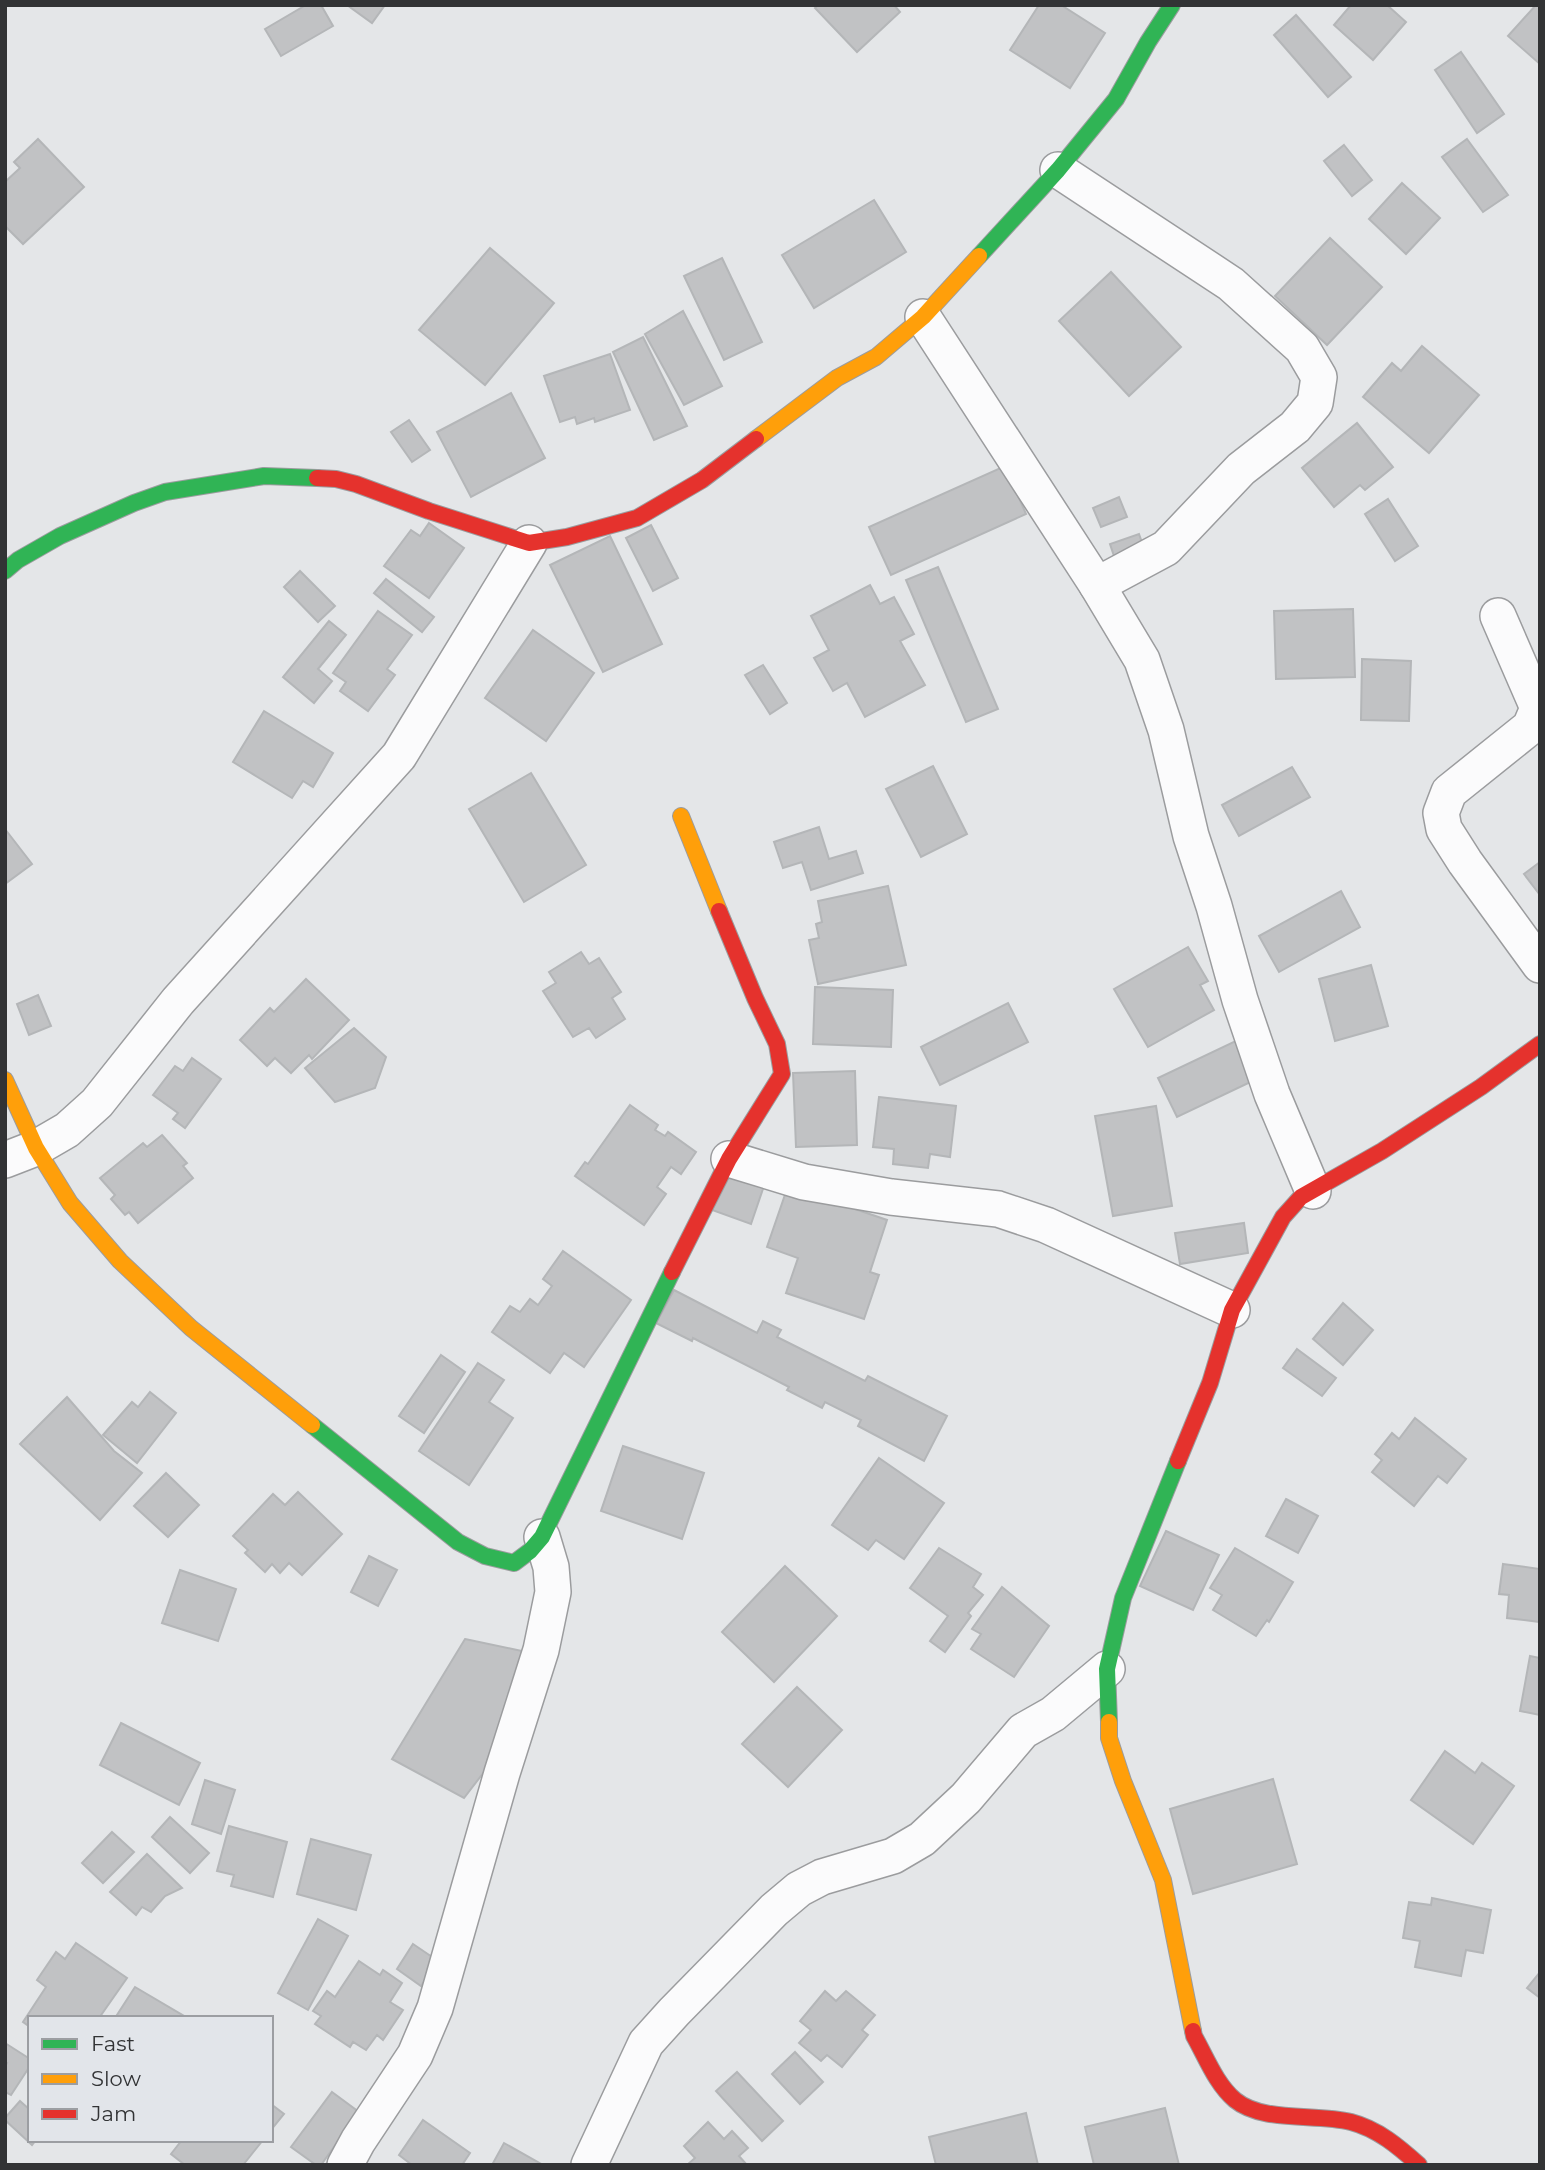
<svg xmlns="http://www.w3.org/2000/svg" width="1545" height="2170" font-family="Montserrat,sans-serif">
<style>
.building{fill:#c1c2c4;stroke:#b4b6b8;stroke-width:2}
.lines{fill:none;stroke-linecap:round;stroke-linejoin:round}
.street-casing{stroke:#9b9c9e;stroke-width:38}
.fast-casing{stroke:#9b9c9e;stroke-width:18}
.slow-casing{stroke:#9b9c9e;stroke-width:18}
.jam-casing{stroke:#9b9c9e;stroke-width:18}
.street{stroke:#fbfbfc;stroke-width:35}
.fast{stroke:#30b455;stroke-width:16}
.slow{stroke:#ff9f0a;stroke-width:16}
.jam{stroke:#e5322d;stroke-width:16}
</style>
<rect width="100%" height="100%" fill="#e4e6e8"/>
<g class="building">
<polygon points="306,5 321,5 333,26 281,56 265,29"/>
<polygon points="347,5 385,5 372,23"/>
<polygon points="818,5 894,5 900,12 857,52 815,8"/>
<polygon points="1039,5 1061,5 1105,33 1070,88 1010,50"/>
<polygon points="1351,5 1387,5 1406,22 1373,60 1334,25"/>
<polygon points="1536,5 1540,5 1540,64 1508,36"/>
<polygon points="1296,15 1351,77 1328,97 1274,35"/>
<polygon points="1461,52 1504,114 1477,133 1435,70"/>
<polygon points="38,139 84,187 23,244 5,226 5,182 20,168 14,162"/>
<polygon points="1467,139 1508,195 1483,212 1442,157"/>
<polygon points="1344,145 1372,180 1352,196 1324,161"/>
<polygon points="1402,183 1440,218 1406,254 1369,219"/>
<polygon points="874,200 906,252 814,308 782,255"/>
<polygon points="1330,238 1382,287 1327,345 1275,296"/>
<polygon points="490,248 554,303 485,385 419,330"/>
<polygon points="722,258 762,342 724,360 684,276"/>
<polygon points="1111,272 1181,347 1129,396 1059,321"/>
<polygon points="683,311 722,386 684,405 645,334"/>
<polygon points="643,337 687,426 654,440 613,352"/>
<polygon points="1422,346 1479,395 1429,453 1363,397 1392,363 1401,371"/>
<polygon points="610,354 630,410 595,422 594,418 577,424 575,417 560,422 544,376"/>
<polygon points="511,393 545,458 471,497 437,432"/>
<polygon points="409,420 430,450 412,462 391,432"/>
<polygon points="1357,423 1393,467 1365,490 1360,485 1334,507 1302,468"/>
<polygon points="1005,466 1026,514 891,575 869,527"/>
<polygon points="1119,497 1127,517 1101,527 1093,508"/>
<polygon points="1388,499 1418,546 1395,561 1365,514"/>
<polygon points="429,523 464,548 429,598 384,566 411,530 420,536"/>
<polygon points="651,525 678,578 653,591 626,538"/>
<polygon points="1139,534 1145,551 1116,562 1110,544"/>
<polygon points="610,536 662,644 603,672 550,565"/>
<polygon points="938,567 998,709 966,722 906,580"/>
<polygon points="300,571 335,606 318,622 284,587"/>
<polygon points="386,579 434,617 422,632 374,593"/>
<polygon points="870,585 880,604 894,597 914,634 900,641 925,685 865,717 847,683 833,691 814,658 829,650 811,616"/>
<polygon points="1353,609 1355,677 1276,679 1274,611"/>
<polygon points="378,611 412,635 387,669 395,675 368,711 340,691 346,682 333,673"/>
<polygon points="329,621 346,635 318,669 332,681 314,703 283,677"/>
<polygon points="533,630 594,673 546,741 485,698"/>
<polygon points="1362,659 1411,661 1409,721 1361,720"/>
<polygon points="763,665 787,703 770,714 745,675"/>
<polygon points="264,711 333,753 313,787 303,781 292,798 233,762"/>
<polygon points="933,766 967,834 921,857 886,789"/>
<polygon points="1292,767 1310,797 1239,836 1222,805"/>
<polygon points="531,773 586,865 524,902 469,809"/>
<polygon points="819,827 829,859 856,851 863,873 811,890 802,862 783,868 774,842"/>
<polygon points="5,829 32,864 5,884"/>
<polygon points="1540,862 1540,895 1524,874"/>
<polygon points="888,886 906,965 818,984 809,940 819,938 816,924 822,922 818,901"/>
<polygon points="1341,891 1360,927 1279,972 1259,936"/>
<polygon points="1188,947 1208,981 1200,985 1214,1010 1148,1047 1114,989"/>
<polygon points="581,952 589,964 599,958 621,992 612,998 625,1019 596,1038 589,1028 573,1037 543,991 556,983 549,972"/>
<polygon points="1371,965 1388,1026 1335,1041 1319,979"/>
<polygon points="306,979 349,1020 312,1059 309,1055 291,1073 275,1058 267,1066 240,1040 270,1008 274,1012"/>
<polygon points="815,987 893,990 891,1047 813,1044"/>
<polygon points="38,995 51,1026 29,1035 17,1004"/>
<polygon points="1008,1003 1028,1042 940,1085 921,1047"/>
<polygon points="354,1028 386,1057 375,1088 335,1102 305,1068"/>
<polygon points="1242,1038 1261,1077 1177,1117 1158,1078"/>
<polygon points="192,1058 221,1079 185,1128 173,1119 178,1113 153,1095 175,1066 183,1071"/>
<polygon points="855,1071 857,1145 796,1147 793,1073"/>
<polygon points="879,1097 956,1106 950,1157 930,1154 928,1168 893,1164 894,1149 873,1147"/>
<polygon points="630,1105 658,1125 655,1130 665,1136 668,1132 696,1152 681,1174 671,1167 657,1187 666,1194 644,1225 575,1176 585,1162 588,1164"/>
<polygon points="1156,1106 1172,1206 1113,1216 1095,1116"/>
<polygon points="162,1135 187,1163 183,1166 193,1178 138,1223 129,1212 125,1215 111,1199 115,1195 100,1178 143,1143 147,1147"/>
<polygon points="727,1167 766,1180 751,1224 712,1210"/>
<polygon points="788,1186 887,1220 870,1272 879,1275 864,1319 786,1293 798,1258 767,1247"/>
<polygon points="1244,1223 1248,1253 1180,1264 1175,1233"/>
<polygon points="563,1251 631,1300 584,1367 564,1353 550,1373 492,1332 510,1306 520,1312 530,1299 538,1305 552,1286 543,1279"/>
<polygon points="674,1290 757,1333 763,1321 781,1330 777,1337 865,1381 868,1376 947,1416 924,1461 858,1426 861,1420 825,1402 822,1408 787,1390 789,1387 693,1338 692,1341 656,1323"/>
<polygon points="1343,1303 1373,1330 1343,1365 1313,1339"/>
<polygon points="1297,1349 1336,1378 1322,1396 1283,1368"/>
<polygon points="441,1355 465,1372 424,1433 399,1416"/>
<polygon points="478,1363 504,1380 489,1402 513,1418 469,1485 419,1451"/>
<polygon points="150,1392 176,1413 137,1463 103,1435 132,1402 138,1407"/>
<polygon points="67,1397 114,1451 142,1473 100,1520 20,1444"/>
<polygon points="1415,1418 1466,1459 1447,1483 1438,1476 1414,1506 1372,1472 1382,1460 1375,1454 1392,1433 1399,1439"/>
<polygon points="623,1446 704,1473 682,1539 601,1511"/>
<polygon points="879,1458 944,1503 904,1559 876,1540 868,1550 832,1525"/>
<polygon points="166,1473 199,1505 168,1537 134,1506"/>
<polygon points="298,1492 342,1534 302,1575 289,1563 280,1573 272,1564 265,1572 245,1553 248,1550 233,1536 273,1494 285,1505"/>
<polygon points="1286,1499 1318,1516 1298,1553 1266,1536"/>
<polygon points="1166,1531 1219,1555 1193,1610 1140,1586"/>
<polygon points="939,1548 981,1574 973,1587 983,1595 968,1613 971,1616 945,1652 930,1641 948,1616 910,1588"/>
<polygon points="1235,1548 1293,1582 1269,1622 1267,1620 1256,1636 1213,1610 1222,1595 1210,1588"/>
<polygon points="369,1556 397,1570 378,1606 351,1592"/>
<polygon points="1503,1564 1540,1569 1540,1622 1507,1618 1509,1595 1499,1594"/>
<polygon points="785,1566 837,1616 774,1682 722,1632"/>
<polygon points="180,1570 236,1589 218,1641 162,1623"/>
<polygon points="1002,1587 1049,1626 1014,1677 971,1649 981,1634 972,1629"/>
<polygon points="465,1639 522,1651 499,1765 484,1772 464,1798 392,1759"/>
<polygon points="1530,1656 1540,1658 1540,1715 1520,1711"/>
<polygon points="797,1687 842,1730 788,1787 742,1744"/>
<polygon points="121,1723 200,1763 179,1805 100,1765"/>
<polygon points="1445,1751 1475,1773 1482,1763 1514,1786 1473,1844 1411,1800"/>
<polygon points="1273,1779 1297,1864 1193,1894 1170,1809"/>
<polygon points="205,1780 235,1790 221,1834 192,1824"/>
<polygon points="170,1817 209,1853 190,1873 152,1837"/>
<polygon points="229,1826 287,1842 273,1897 231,1886 234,1875 217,1871"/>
<polygon points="112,1832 134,1852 103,1883 82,1863"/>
<polygon points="311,1839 371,1855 356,1910 297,1894"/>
<polygon points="147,1854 182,1888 165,1896 151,1912 142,1907 136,1915 110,1892"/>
<polygon points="1432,1898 1491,1910 1483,1953 1466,1950 1461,1976 1415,1967 1420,1941 1403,1938 1409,1902 1431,1905"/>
<polygon points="318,1919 348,1936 308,2010 278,1993"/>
<polygon points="76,1943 127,1978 99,2018 30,2018 30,2027 23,2022 46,1987 37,1980 56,1952 65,1959"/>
<polygon points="413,1944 438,1961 421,1986 397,1969"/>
<polygon points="359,1961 380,1975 383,1970 402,1983 390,2002 403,2010 383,2040 377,2035 366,2050 353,2042 350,2047 315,2024 321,2016 313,2011 327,1991 335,1997"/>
<polygon points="1540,1972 1540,1998 1527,1988"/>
<polygon points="135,1987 184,2016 183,2018 115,2018"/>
<polygon points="825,1991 836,2001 846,1991 875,2015 862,2030 868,2035 842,2067 827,2055 821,2061 799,2043 811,2030 800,2021"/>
<polygon points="5,2043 30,2059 30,2066 11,2095 5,2092 5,2067 7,2063 5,2062"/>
<polygon points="795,2052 823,2082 800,2104 772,2074"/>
<polygon points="737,2072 783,2121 762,2141 716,2091"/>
<polygon points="332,2092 359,2112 321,2165 316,2165 291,2147"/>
<polygon points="20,2101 30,2110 30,2140 36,2140 32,2145 5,2120 5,2118"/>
<polygon points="271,2104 284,2114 271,2130"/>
<polygon points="1165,2108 1179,2165 1094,2165 1085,2127"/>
<polygon points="1026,2113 1038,2165 936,2165 929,2137"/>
<polygon points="423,2120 470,2153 462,2165 412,2165 399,2155"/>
<polygon points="708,2122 724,2139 732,2131 748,2148 739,2156 747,2165 687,2165 695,2158 684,2146"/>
<polygon points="182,2140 263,2140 243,2165 185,2165 171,2154"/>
<polygon points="504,2143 543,2165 492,2165"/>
</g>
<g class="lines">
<g class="street-casing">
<g id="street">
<polyline points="1058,170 1231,284 1302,348 1319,377 1315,403 1295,427 1241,469 1166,548 1097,585"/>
<polyline points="923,317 1097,585 1142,660 1166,730 1191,836 1214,906 1240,1000 1272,1094 1313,1191"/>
<polyline points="1498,616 1538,708 1530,727 1449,792 1441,813 1444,829 1465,862 1540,965"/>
<polyline points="729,1159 804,1182 891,1197 998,1209 1046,1225 1232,1310"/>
<polyline points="5,1160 36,1148 67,1130 97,1103 178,1001 399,756 529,543"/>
<polyline points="345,2165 358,2141 415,2055 435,2008 502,1773 541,1650 553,1592 551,1567 542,1537"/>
<polyline points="589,2165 646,2043 674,2012 774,1910 799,1889 822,1877 893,1856 922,1839 966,1798 1023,1731 1053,1714 1107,1669"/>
</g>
</g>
<g class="fast-casing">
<g id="fast">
<polyline points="979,256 1058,170 1116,99 1148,42 1172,5"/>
<polyline points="5,571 18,560 60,536 134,503 165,492 264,476 317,478"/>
<polyline points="312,1425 458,1542 485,1556 514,1563 530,1551 542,1537 672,1272"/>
<polyline points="1109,1722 1107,1669 1123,1598 1178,1461"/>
</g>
</g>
<g class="slow-casing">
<g id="slow">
<polyline points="756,439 837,378 876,357 923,317 979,256"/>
<polyline points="681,816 719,911"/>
<polyline points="5,1080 36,1148 70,1203 120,1261 191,1328 312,1425"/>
<polyline points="1109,1722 1109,1738 1123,1781 1163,1880 1193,2031"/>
</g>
</g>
<g class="jam-casing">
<g id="jam">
<polyline points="317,478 336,479 356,484 429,511 529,543 567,537 637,518 702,480 756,439"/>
<polyline points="672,1272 729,1159 782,1074 777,1044 755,998 719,911"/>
<polyline points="1178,1461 1210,1383 1232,1310 1283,1217 1301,1197 1382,1151 1481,1087 1540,1044"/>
<path d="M1193 2031 1194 2036C1206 2057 1216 2084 1235 2100 1263 2123 1316 2113 1351 2122 1378 2129 1399 2147 1419 2165"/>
</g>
</g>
<use href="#street" class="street"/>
<use href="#fast" class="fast"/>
<use href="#slow" class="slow"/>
<use href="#jam" class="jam"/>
</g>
<rect width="1545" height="2170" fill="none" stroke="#323335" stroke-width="14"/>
<rect x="28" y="2016" width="245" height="126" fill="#e2e5ea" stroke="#9c9ea2" stroke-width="2"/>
<rect x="42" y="2039" width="35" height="10" fill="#30b455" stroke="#9c9ea2" stroke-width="2"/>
<text x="91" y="2051" font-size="21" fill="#323335">Fast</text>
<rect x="42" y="2074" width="35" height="10" fill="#ff9f0a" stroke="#9c9ea2" stroke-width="2"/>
<text x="91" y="2086" font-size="21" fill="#323335">Slow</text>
<rect x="42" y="2109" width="35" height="10" fill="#e5322d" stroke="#9c9ea2" stroke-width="2"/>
<text x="91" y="2121" font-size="21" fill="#323335">Jam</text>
</svg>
